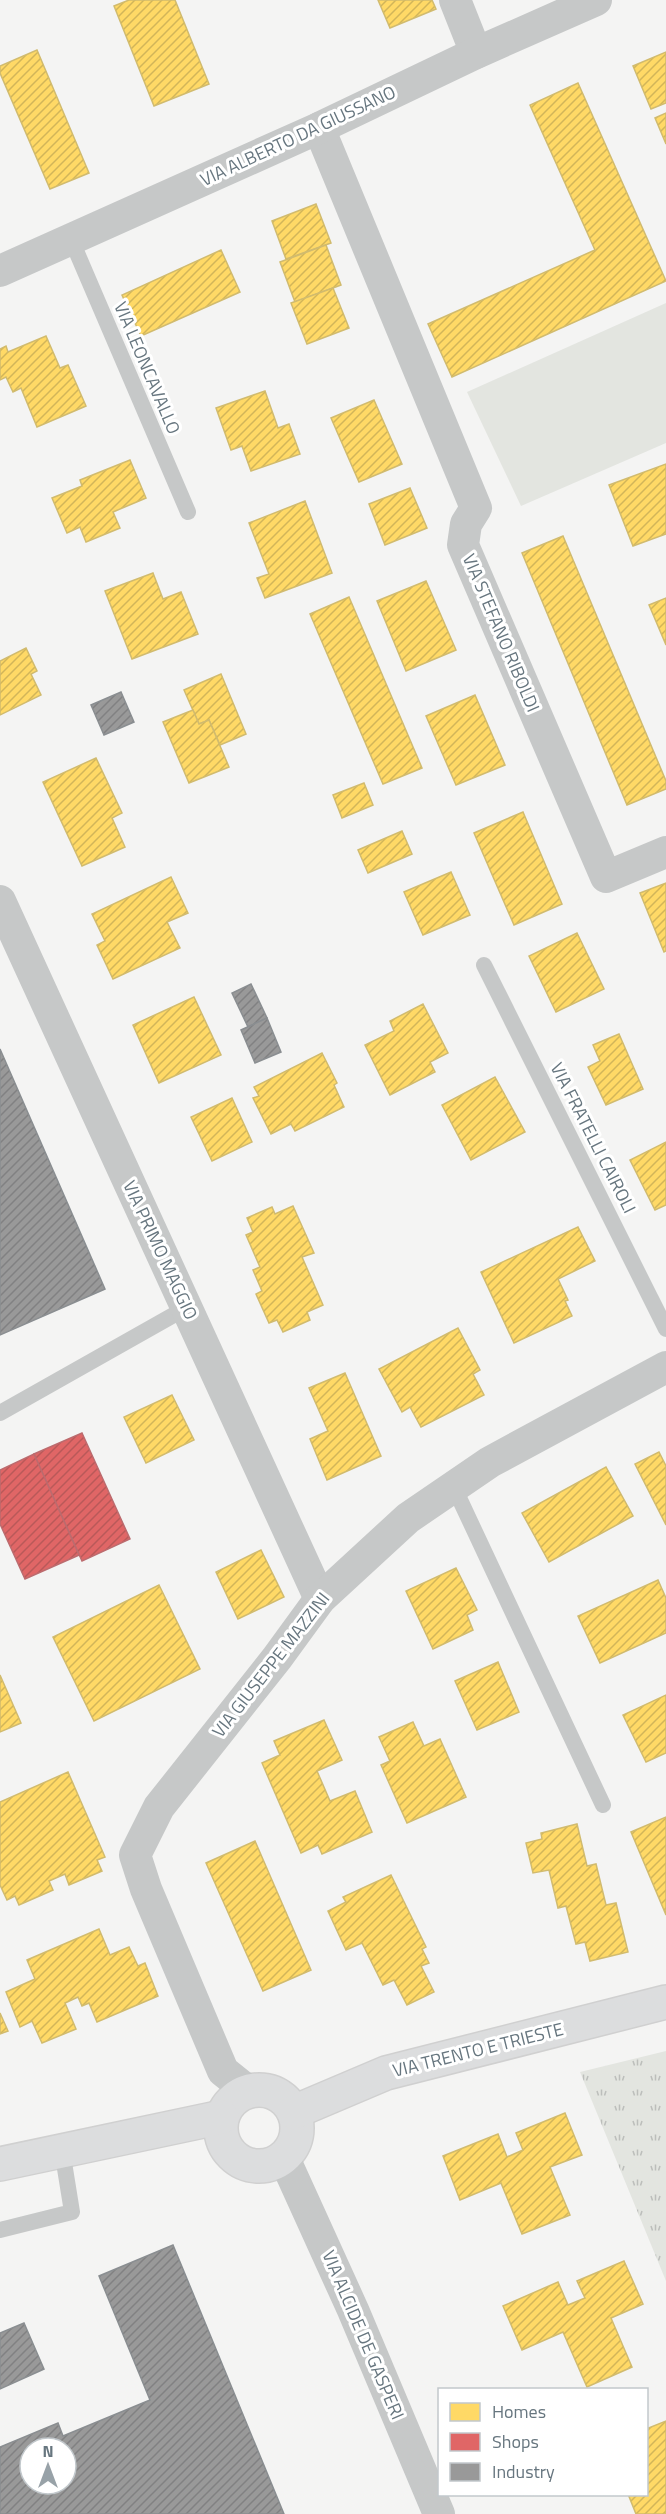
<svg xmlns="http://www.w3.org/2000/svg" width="666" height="2514" font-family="'Titillium Web',sans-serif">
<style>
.grass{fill:url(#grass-tufts)}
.park{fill:#e3e5e0}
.homes{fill:url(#homes-hatch);stroke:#d1bb6e;stroke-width:1.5}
.shops{fill:url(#shops-hatch);stroke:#bc6b6e;stroke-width:1.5}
.industry{fill:url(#industry-hatch);stroke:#8a8e91;stroke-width:1.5;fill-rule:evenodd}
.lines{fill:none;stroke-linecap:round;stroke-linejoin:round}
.secondary-casing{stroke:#d0d0d0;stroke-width:36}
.lane{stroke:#c6c8c8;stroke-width:16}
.street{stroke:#c6c8c8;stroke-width:32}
.secondary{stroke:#dcddde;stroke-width:33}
.labels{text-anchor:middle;stroke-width:6;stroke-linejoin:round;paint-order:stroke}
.street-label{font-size:18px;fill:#67767f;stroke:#fff}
</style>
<defs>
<pattern id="grass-tufts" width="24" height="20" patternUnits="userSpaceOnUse" patternTransform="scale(1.5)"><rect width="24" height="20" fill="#e3e5e0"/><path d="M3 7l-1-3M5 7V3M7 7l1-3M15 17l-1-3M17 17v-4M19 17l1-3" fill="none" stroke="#bcbebb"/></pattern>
<pattern id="homes-hatch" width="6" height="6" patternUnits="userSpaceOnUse" patternTransform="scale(1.5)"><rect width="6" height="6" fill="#ffd966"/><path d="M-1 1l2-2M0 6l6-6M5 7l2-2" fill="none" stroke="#d2b559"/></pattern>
<pattern id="shops-hatch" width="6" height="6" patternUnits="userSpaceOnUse" patternTransform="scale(1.5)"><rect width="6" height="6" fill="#e06666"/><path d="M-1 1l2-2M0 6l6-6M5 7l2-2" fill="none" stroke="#b95959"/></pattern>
<pattern id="industry-hatch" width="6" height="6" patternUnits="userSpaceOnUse" patternTransform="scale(1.5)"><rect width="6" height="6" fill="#999"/><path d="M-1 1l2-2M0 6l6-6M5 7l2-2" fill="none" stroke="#818182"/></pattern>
</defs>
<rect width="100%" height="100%" fill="#f4f4f3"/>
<polygon class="grass" points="666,2051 666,2281 580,2072"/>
<polygon class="park" points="666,303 666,443 521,506 467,392"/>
<g class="homes">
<polygon points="129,0 175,0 209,84 154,106 114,6"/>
<polygon points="378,0 432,0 436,9 390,28"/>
<polygon points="37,50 89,173 50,189 0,73 0,66"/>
<polygon points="666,52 666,103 651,109 633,66"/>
<polygon points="578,83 666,281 452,377 428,324 595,250 530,105"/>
<polygon points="666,113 666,144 655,118"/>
<polygon points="316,204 331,243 286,259 272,221"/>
<polygon points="326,245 341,285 295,302 280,262"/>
<polygon points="221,250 240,292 141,336 122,295"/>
<polygon points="333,288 349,328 307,344 291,303"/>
<polygon points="46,336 60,368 68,365 86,406 37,427 21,388 13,392 6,377 0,380 0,349 6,346 8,352"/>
<polygon points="265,391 278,428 289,424 300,454 251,471 242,446 231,450 216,408"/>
<polygon points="374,400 402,464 359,482 331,418"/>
<polygon points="130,460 146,498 113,512 120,528 86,542 80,527 67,533 52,498 82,486 80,480"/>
<polygon points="666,464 666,534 633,546 609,485"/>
<polygon points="410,488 427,528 385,545 369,504"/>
<polygon points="305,501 332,573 265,598 257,578 269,574 249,523"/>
<polygon points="563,536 666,781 666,789 627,805 522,553"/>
<polygon points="153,573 163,599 181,592 198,634 132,659 105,591"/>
<polygon points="426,581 456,650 406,671 377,601"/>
<polygon points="349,597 422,768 383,784 310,614"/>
<polygon points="666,598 666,645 649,605"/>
<polygon points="26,648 37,671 31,674 41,695 0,715 0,661"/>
<polygon points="221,674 246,734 220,745 209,720 199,724 184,690"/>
<polygon points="475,695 505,765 456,785 426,716"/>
<polygon points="193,710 199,724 209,720 229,767 189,783 163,722"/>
<polygon points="96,758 122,813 112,818 125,847 82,866 43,782"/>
<polygon points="364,783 373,805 342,818 333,795"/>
<polygon points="523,812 562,904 514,925 474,833"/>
<polygon points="402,831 412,854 368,873 358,850"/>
<polygon points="451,872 470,915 423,935 404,892"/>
<polygon points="171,877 188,913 167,922 180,948 113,979 97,945 105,941 92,914"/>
<polygon points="666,883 666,951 664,952 640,893"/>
<polygon points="577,933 604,989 556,1012 529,956"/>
<polygon points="194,997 221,1055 159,1083 133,1025"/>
<polygon points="423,1004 448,1053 430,1062 435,1072 390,1095 365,1045 394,1031 390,1021"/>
<polygon points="619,1034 643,1089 606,1105 588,1067 600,1061 593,1045"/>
<polygon points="322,1053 337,1083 334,1085 344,1107 295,1131 291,1124 271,1134 253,1098 259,1096 254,1087"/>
<polygon points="495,1077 525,1132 471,1160 442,1105"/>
<polygon points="232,1098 252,1142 212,1161 191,1117"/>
<polygon points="666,1142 666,1205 655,1210 630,1160"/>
<polygon points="293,1206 314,1253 302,1257 323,1305 307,1312 310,1320 283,1332 277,1320 269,1323 256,1294 262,1291 253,1270 260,1267 246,1235 253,1232 247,1218 272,1207 275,1214"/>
<polygon points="578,1227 595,1261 558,1279 568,1300 565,1301 572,1316 514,1343 481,1272"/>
<polygon points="458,1328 480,1370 473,1374 484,1395 421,1427 410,1407 402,1412 379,1369"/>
<polygon points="345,1373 381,1456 327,1480 310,1439 328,1431 309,1388"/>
<polygon points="172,1395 194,1440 146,1463 124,1417"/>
<polygon points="659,1452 666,1466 666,1525 635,1464"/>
<polygon points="606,1467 633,1516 549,1562 522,1513"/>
<polygon points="261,1550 284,1597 238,1619 216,1572"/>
<polygon points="456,1568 477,1610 467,1615 473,1630 433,1649 406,1591"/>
<polygon points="658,1580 666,1598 666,1633 600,1663 578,1616"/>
<polygon points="159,1585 200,1669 94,1721 53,1637"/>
<polygon points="498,1662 519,1712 477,1730 455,1681"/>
<polygon points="0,1675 21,1723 0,1732"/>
<polygon points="666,1695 666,1753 646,1762 623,1715"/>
<polygon points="324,1720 342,1760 317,1771 330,1801 355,1791 372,1832 322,1854 318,1845 301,1853 262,1763 280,1755 274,1741"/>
<polygon points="413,1722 424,1746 440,1739 466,1797 407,1823 381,1765 390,1761 379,1737"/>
<polygon points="68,1772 105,1857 97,1860 102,1871 69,1885 65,1874 49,1881 53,1890 19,1905 15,1896 7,1900 0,1885 0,1802"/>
<polygon points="666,1817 666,1915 631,1832"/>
<polygon points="577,1824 587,1866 596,1864 606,1905 616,1903 628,1952 590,1961 585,1942 576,1944 566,1906 558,1908 549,1870 533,1873 526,1843 542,1839 541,1833"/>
<polygon points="255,1841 311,1970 263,1991 206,1863"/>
<polygon points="391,1875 426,1947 422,1949 429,1963 421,1966 434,1992 407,2005 394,1980 383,1985 362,1943 346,1950 328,1911 346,1902 343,1897"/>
<polygon points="99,1929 110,1955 129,1947 138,1966 145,1963 158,1996 97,2022 89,2003 82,2006 78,1997 65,2003 76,2029 42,2043 32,2021 20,2027 6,1992 35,1979 27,1960"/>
<polygon points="0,2013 8,2031 0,2034"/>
<polygon points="565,2113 582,2155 550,2167 570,2215 522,2234 501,2183 460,2200 443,2156 498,2134 507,2157 523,2150 516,2133"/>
<polygon points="624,2261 643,2304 611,2318 632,2367 587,2387 563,2332 522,2350 503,2306 558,2282 568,2305 585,2298 577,2281"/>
<polygon points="666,2421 666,2514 636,2514 628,2494 646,2494 646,2429"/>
</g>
<g class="shops">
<polygon points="82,1433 130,1539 82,1561 34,1454"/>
<polygon points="34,1454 79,1555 25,1579 0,1524 0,1470"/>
</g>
<g class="industry">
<polygon points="121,692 134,722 104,735 91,705"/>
<polygon points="251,984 267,1018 248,1027 232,993"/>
<polygon points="267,1018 281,1052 255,1063 241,1030"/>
<polygon points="0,1049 105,1289 0,1335"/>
<path d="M173 2245 284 2514H0V2447L58 2423 63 2436 150 2400 99 2276ZM30 2448H66V2484H30Z"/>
<polygon points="24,2323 44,2369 0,2389 0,2333"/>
</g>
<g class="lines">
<g class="secondary-casing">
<g id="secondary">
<circle cx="259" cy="2128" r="38"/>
<polyline points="294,2112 386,2073 666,2002"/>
<polyline points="0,2164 222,2117"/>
</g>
</g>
<g class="lane">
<polyline points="71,239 188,512"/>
<polyline points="484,965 666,1329"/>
<polyline points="0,1413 186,1308"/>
<polyline points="453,1485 603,1805"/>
<polyline points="0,2230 72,2212 62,2150"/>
</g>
<g class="street">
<polyline points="455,0 476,53"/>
<polyline points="319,128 476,508 466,524 463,545 606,877 666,852"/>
<polyline points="0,271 319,128 476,53 596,0"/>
<polyline points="0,901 320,1599"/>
<polyline points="248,2091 223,2071 146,1889 135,1855 159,1807 277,1658 320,1599 408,1518 490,1462 666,1367"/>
<polyline points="284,2158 353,2310 439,2514"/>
</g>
<use href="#secondary" class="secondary"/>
</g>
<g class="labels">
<g class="street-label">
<text transform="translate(298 136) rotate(-25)" y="6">VIA ALBERTO DA GIUSSANO</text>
<text transform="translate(147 368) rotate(67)" y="6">VIA LEONCAVALLO</text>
<text transform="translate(501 633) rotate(67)" y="6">VIA STEFANO RIBOLDI</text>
<text transform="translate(593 1138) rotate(63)" y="6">VIA FRATELLI CAIROLI</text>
<text transform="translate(160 1250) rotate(65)" y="6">VIA PRIMO MAGGIO</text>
<text transform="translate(271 1665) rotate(-52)" y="6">VIA GIUSEPPE MAZZINI</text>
<text transform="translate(478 2050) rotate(-14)" y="6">VIA TRENTO E TRIESTE</text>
<text transform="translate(363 2335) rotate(67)" y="6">VIA ALCIDE DE GASPERI</text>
</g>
</g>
<rect x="438" y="2388" width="210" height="108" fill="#ffffff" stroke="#c2c8cc" stroke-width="1.5"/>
<rect x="450" y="2403" width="30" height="18" fill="#ffd966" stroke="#c2c8cc" stroke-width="1.5"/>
<text x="492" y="2418" font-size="18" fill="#67767f">Homes</text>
<rect x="450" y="2433" width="30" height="18" fill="#e06666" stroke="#c2c8cc" stroke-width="1.5"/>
<text x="492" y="2448" font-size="18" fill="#67767f">Shops</text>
<rect x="450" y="2463" width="30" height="18" fill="#999999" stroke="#c2c8cc" stroke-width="1.5"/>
<text x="492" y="2478" font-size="18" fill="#67767f">Industry</text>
<g transform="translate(48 2466)"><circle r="28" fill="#ffffff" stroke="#c2c8cc" stroke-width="1.5"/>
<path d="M0-4.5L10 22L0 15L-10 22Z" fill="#98a2a8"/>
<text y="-9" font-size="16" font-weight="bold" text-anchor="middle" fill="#67767f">N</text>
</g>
</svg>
